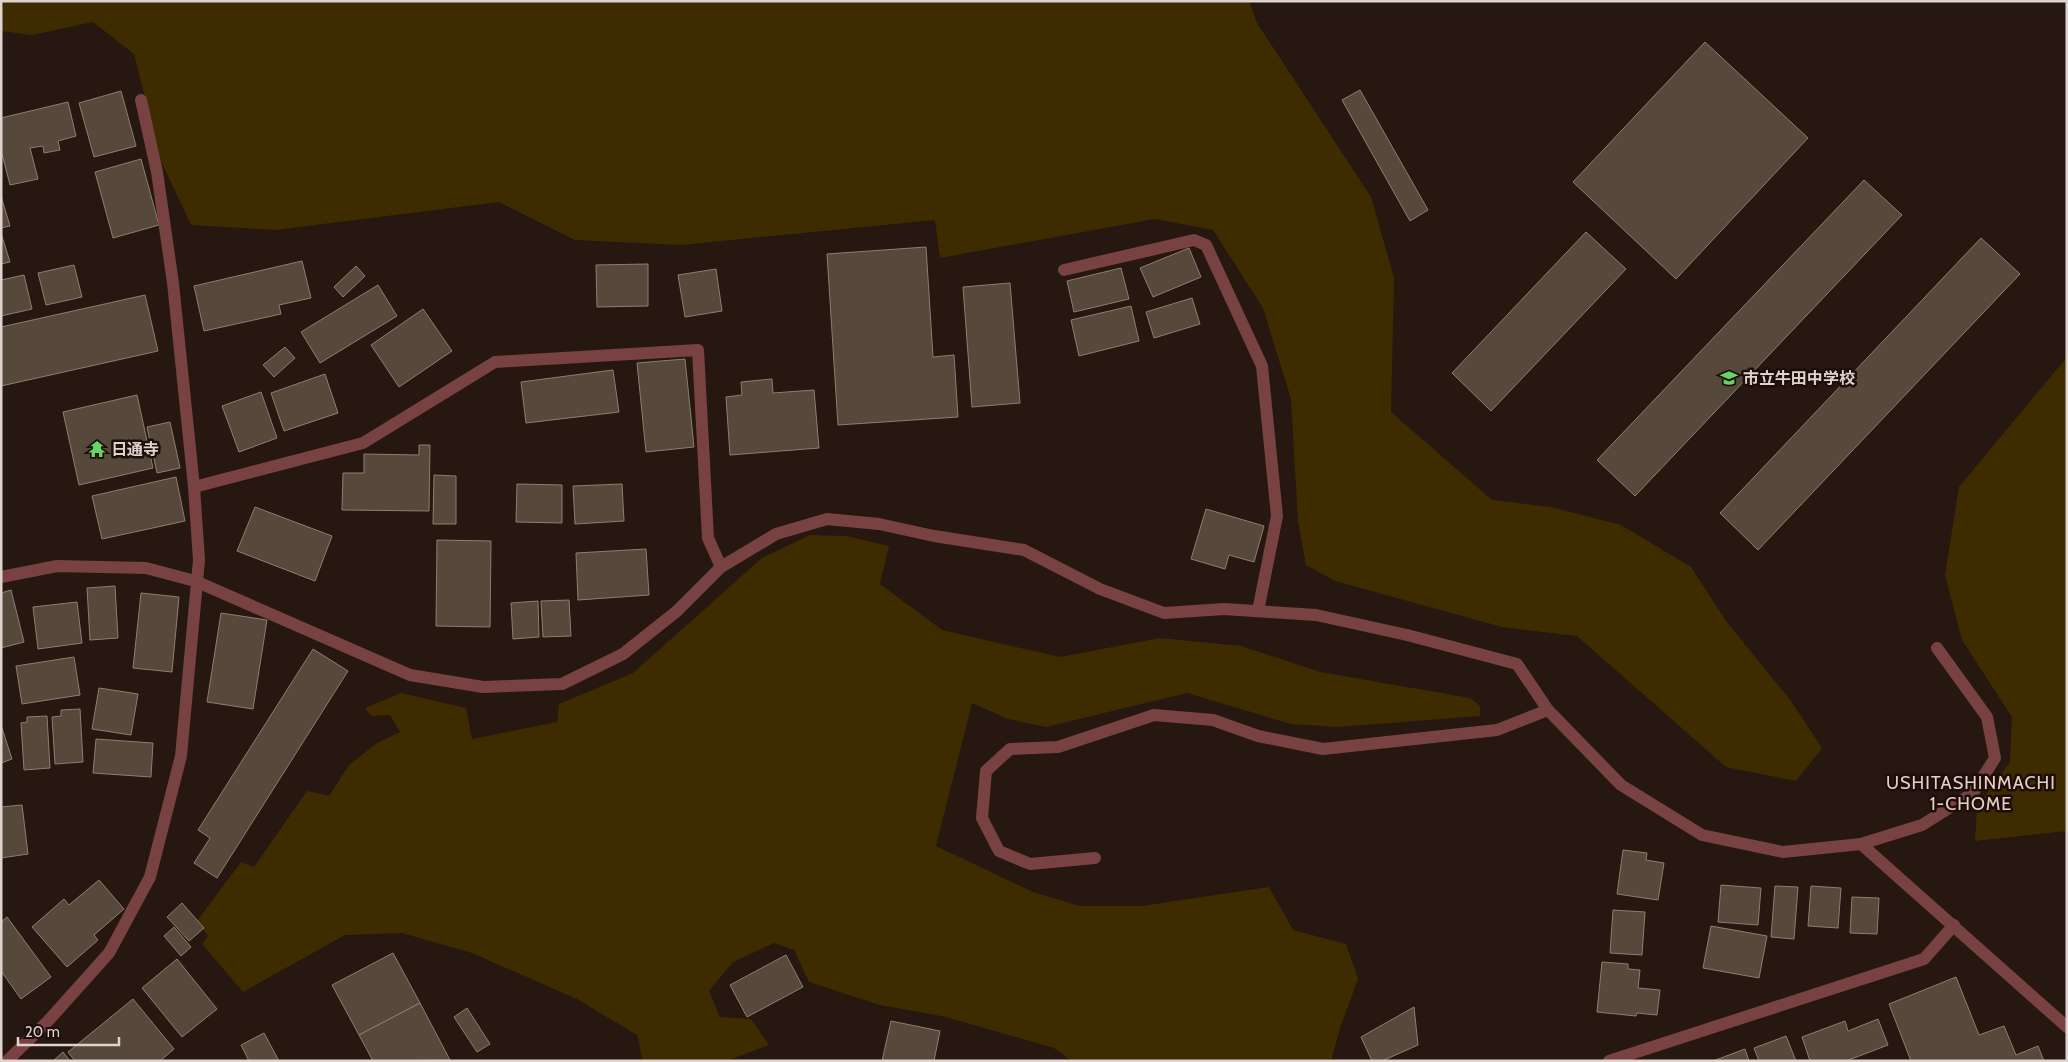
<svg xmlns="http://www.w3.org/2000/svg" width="2068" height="1062" font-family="Cabin,'Noto Sans JP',sans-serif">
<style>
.green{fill:#3f2b00}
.building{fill:#57483c;stroke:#8e7e71}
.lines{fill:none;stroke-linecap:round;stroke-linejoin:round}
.street{stroke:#784243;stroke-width:12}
.labels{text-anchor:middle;stroke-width:5;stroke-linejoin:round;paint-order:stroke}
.poi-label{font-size:16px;font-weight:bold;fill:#dfd3cf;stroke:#1d0e09;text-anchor:start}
.neighbourhood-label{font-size:18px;letter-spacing:1px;fill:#e6cfc7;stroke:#1d0e09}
</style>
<rect width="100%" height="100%" fill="#271711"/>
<g class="green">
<polygon points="4,1 1249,1 1257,23 1371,197 1394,278 1391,412 1492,500 1551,507 1621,525 1691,567 1726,621 1791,701 1822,748 1796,781 1726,767 1577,636 1502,627 1335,581 1306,565 1298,521 1291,399 1263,308 1213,230 1155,219 940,258 935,220 681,245 575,240 499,202 275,230 191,225 161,161 134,54 93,22 32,35 1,31 1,14"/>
<polygon points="2067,357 2067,831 1975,841 1977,807 2010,762 2012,717 1962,640 1945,575 1959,487"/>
<polygon points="810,535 846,536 889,546 880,584 942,630 1060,657 1160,638 1241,646 1320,672 1470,698 1480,706 1480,716 1337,727 1291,724 1187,693 1046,727 1008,719 972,703 936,846 1033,892 1080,906 1142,906 1269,887 1293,930 1346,944 1358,979 1341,1025 1331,1061 1072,1061 1054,1048 946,1017 880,1005 809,982 794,950 774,943 733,962 709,991 720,1017 751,1019 769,1045 726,1061 643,1061 637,1035 577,999 472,953 402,933 345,935 243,992 202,944 208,936 197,921 241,862 254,867 307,791 329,796 349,765 377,743 400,732 390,715 371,716 365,708 401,693 466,708 472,739 557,722 559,704 633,673 762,558"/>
</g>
<g class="building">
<polygon points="1705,42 1808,138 1676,279 1573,182"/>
<polygon points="1360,90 1428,210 1410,221 1342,100"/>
<polygon points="121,91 136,146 94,157 79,103"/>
<polygon points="68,102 76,136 58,141 60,150 44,153 43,146 30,148 38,179 10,185 1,150 1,118"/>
<polygon points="141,159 159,225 113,238 95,172"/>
<polygon points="1864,180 1902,215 1635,496 1597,460"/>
<polygon points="1,196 10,226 1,228"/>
<polygon points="1586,232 1626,269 1491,411 1452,373"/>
<polygon points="1,233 10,262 1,264"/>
<polygon points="1981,238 2020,274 1758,550 1720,513"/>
<polygon points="926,247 933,357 954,355 958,417 838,425 827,254"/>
<polygon points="1189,248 1201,277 1153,297 1140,268"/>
<polygon points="302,261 311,298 279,305 281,314 204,331 194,286"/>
<polygon points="648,264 648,306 597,307 596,265"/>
<polygon points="74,265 82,297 46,305 38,273"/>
<polygon points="356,266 365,276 343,297 334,287"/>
<polygon points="1121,268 1129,299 1074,312 1067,281"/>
<polygon points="716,269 722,311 685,317 678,275"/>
<polygon points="24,275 32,309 1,316 1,280"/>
<polygon points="1010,283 1020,403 972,407 963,287"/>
<polygon points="378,285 397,316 320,363 301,332"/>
<polygon points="145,295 158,351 1,386 1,327"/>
<polygon points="1192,298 1200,324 1154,338 1146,312"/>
<polygon points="1131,306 1139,341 1079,356 1071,320"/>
<polygon points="423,309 452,351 399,387 371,345"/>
<polygon points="285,347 295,358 274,377 263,365"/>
<polygon points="685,359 694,447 646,452 637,363"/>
<polygon points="613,370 619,412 526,423 521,382"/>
<polygon points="325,374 338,413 284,431 271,393"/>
<polygon points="772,379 773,393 814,390 819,448 730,455 726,397 742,395 741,382"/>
<polygon points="261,392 277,438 239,452 222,406"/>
<polygon points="137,395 153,468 79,485 63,412"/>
<polygon points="170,422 180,468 157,473 147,427"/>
<polygon points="419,445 430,445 429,511 342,510 343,473 364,473 364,454 419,455"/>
<polygon points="434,475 456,476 456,524 433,524"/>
<polygon points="176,477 185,521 102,539 92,496"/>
<polygon points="517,484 562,485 562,523 516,522"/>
<polygon points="622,484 624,521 575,524 573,486"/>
<polygon points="255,507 332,536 315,581 237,551"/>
<polygon points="1206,509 1264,526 1254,562 1229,555 1225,569 1191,559"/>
<polygon points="437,540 491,541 490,627 436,626"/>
<polygon points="646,549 649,595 578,600 576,553"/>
<polygon points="115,586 118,638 90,640 87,588"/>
<polygon points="11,590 24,642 1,648 1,593"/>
<polygon points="141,593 179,597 172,672 133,668"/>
<polygon points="569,600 571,636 543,637 541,601"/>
<polygon points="538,601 539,637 513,639 511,603"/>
<polygon points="77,602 82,643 38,649 33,607"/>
<polygon points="221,613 267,620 253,709 207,702"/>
<polygon points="313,649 348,671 217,878 194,863 210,838 198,830"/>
<polygon points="74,657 80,695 22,704 16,666"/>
<polygon points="99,688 138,694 131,735 92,729"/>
<polygon points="80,709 83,762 55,764 52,717 61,716 61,710"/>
<polygon points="47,716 50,768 24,770 21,723 27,722 27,717"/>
<polygon points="1,725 12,759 1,763"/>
<polygon points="96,739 153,743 151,777 93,773"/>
<polygon points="22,805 28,854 1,858 1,807"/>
<polygon points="1623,850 1647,853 1646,860 1664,863 1658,900 1617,894"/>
<polygon points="99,880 124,909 94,935 98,940 67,967 32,927 64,899 69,905"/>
<polygon points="1721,885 1761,888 1758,925 1718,922"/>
<polygon points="1775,886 1798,887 1794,939 1771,937"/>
<polygon points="1811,886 1841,888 1838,928 1808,926"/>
<polygon points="1852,897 1879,898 1877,934 1850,933"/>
<polygon points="182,903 204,928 189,941 167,917"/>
<polygon points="1613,910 1645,912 1642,955 1610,953"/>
<polygon points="7,917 51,977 21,999 1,971 1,922"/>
<polygon points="1711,926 1767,936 1759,978 1703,968"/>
<polygon points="174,927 191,947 181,956 164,936"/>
<polygon points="393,953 420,1003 359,1035 332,985"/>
<polygon points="786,955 803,987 747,1017 730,985"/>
<polygon points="177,959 217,1009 182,1037 142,988"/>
<polygon points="1602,962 1628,964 1628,969 1640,970 1638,988 1660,990 1657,1015 1637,1013 1636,1016 1597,1012"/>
<polygon points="1956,977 1979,1035 2004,1026 2016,1055 2038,1046 2044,1061 1911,1061 1889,1004"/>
<polygon points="133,999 174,1049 160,1061 75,1061 68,1052"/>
<polygon points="420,1003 450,1060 373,1061 359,1035"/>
<polygon points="1414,1007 1418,1045 1382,1061 1372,1061 1361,1037"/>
<polygon points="467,1008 490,1044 477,1052 454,1017"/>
<polygon points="1878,1019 1888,1045 1846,1061 1810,1061 1802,1037 1845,1021 1848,1031"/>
<polygon points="891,1021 940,1031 934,1061 882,1061"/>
<polygon points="264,1033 279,1061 249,1061 241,1045"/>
<polygon points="1786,1036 1796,1061 1759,1061 1754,1048"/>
<polygon points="1745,1049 1749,1061 1713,1061"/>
<polygon points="63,1052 70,1061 53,1061"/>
</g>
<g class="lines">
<g class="street">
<polyline points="1064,270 1194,240 1206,245 1262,366 1277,516 1258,611"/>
<polyline points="194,487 363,443 495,362 698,350 708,538 721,567"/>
<polyline points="1,577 57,566 146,568 195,581 410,675 483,687 562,684 623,654 677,611 721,567 776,534 827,519 879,524 934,536 1024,550 1100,589 1164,613 1224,609 1316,615 1407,635 1517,664 1548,710 1621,785 1702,835 1783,852 1861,844 1922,825 1973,793 1995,758 1987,717 1937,648"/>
<polyline points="1861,844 2067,1027"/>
<polyline points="1095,858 1030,864 999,851 982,818 986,771 1010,749 1058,747 1154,715 1213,720 1258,736 1323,749 1497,730 1548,710"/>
<polyline points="7,1061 48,1021 109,953 150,877 181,756 199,560 194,487 173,283 157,172 141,100"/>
<polyline points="1609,1061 1924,959 1954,925"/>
</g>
</g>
<defs>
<g id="school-bare" transform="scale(1.35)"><path d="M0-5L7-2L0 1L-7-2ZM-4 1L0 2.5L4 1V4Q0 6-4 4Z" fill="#66d467" stroke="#1d0e09" stroke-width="2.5" paint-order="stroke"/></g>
<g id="temple-bare" transform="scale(1.35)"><path d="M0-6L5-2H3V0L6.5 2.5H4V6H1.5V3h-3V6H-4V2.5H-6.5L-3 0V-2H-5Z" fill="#66d467" stroke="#1d0e09" stroke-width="2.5" paint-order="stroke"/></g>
</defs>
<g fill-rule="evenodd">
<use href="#school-bare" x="1729" y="378"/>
<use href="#temple-bare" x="97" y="449"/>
</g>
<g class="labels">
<g class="poi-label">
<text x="1743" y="384">市立牛田中学校</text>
<text x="111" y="455">日通寺</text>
</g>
<g class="neighbourhood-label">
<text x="1971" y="789">USHITASHINMACHI<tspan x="1971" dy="21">1-CHOME</tspan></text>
</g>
</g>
<rect width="2068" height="1062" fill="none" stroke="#dfd3cf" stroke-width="5"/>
<path d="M18 1037v8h101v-8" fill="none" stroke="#dfd3cf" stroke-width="2.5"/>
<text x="25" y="1037" font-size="15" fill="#dfd3cf" stroke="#1d0e09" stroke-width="4" paint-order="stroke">20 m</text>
</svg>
